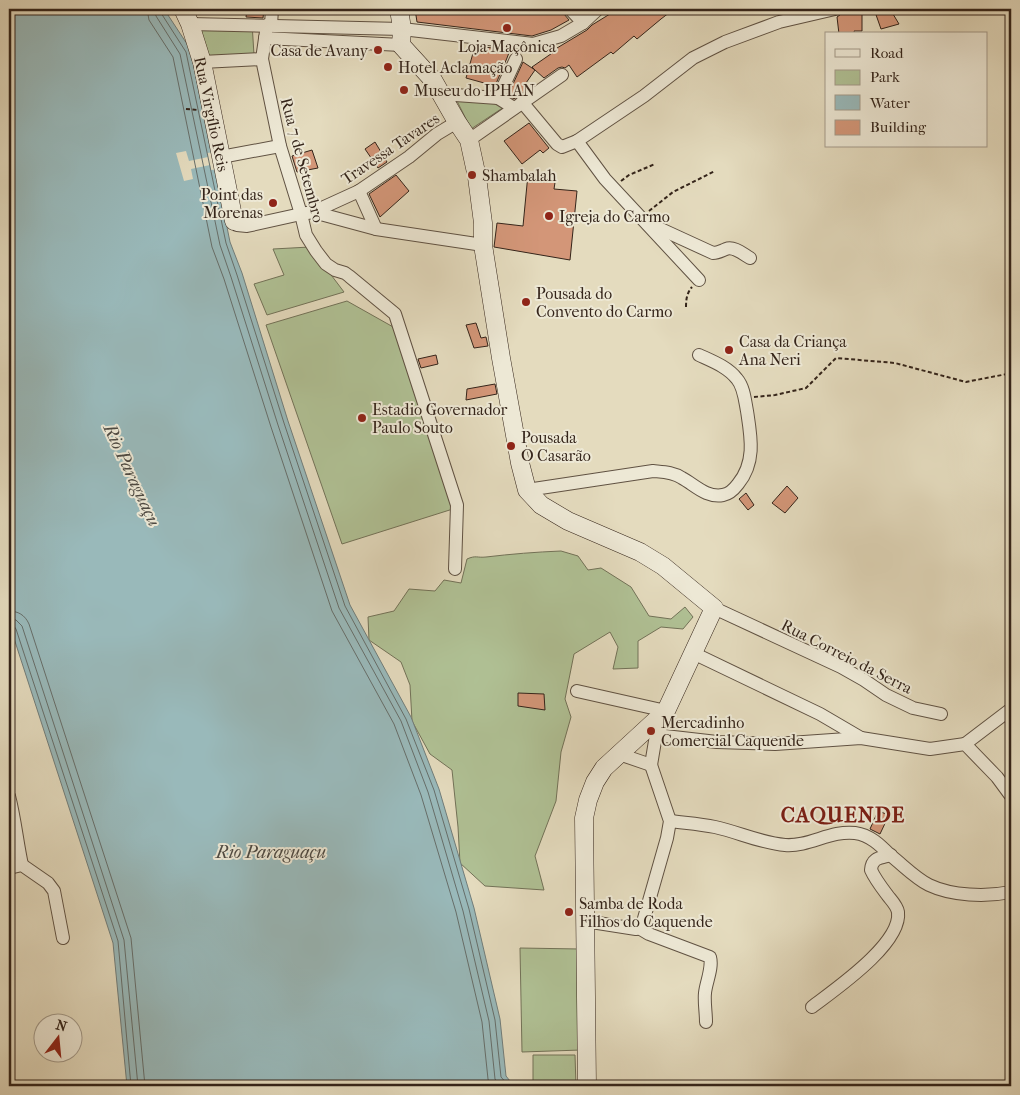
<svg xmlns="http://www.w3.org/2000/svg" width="1020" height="1095" font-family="'IM FELL French Canon',serif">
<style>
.green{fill:#b0c195;stroke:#727258}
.water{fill:#99b9ba;stroke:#717d7a}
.pier{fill:#e4dbbe}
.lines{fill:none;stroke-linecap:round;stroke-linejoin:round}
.shore{stroke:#666e6a;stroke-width:1}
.building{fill:#d39678;stroke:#34241a}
.street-casing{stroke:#605243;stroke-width:14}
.secondary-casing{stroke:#34241a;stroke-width:19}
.path{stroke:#34241a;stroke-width:2;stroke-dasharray:4 2.5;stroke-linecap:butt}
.street{stroke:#ede8d5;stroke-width:12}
.secondary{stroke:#ede8d5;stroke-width:18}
.poi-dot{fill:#8f2418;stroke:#ede8d5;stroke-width:2}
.labels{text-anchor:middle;stroke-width:4;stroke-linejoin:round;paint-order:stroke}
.poi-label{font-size:16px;fill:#34241a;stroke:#ede8d5;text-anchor:start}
.street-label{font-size:16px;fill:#34241a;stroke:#ede8d5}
.water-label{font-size:18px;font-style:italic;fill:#4d4942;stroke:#ede8d5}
.district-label{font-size:21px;font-weight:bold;letter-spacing:1px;fill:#7a1f14;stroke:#ede8d5}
</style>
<rect width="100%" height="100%" fill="#e4dbbe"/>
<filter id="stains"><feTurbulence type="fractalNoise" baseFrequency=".004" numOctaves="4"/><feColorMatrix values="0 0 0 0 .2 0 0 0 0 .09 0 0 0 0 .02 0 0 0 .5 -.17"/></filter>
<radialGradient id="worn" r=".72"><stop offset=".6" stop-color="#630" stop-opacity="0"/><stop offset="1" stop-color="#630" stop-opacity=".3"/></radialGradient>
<g class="green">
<polygon points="186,22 252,23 254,55 195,57"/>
<polygon points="452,91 507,105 471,129"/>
<polygon points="310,247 344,292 267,315 254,284 284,275 273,249"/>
<polygon points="347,301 395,328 456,508 342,544 266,325"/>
<path d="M561 551 578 556 588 570 601 568 631 587 649 616 671 619 685 607 693 617 683 629 661 627 638 641V668L613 669 618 647 610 632 574 654 565 699 571 717 561 752 556 801 535 856 544 890 485 886 460 863 458 827 452 770 430 754 412 721 410 685 401 662 369 640 368 617 394 611 409 589 435 591 444 580 461 583 467 559C476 555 477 558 486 557 511 554 536 552 561 551Z"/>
<polygon points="520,948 580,949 581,1050 522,1052"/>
<polygon points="533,1055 575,1055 576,1086 533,1086"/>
</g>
<polygon class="water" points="9,9 164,9 191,50 230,242 242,273 288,421 350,605 411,717 439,789 474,908 500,1019 506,1076 514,1086 127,1086 113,943 9,623"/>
<polygon class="pier" points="186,151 189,161 208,157 207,153 214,152 218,169 211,170 210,165 191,169 193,179 184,181 176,153"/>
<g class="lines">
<g class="shore">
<polyline points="147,9 149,20 173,57 212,247 224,279 271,427 332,611 394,724 421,795 456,912 482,1022 488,1079 490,1086"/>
<polyline points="154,9 156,16 180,54 220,245 231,277 278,425 339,608 401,721 428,792 463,911 489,1021 495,1079 500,1086"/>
<polyline points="161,9 161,13 186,52 226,243 237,275 284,423 345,606 406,719 434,790 469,909 495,1020 501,1077 509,1086"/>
<path d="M9 611C18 611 25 615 29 624L131 938 145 1086"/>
<polyline points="9,618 16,620 22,626 124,940 138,1086"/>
<polyline points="9,625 13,625 16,629 118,941 131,1086"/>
</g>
</g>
<g class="building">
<polygon points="247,9 264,9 263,18 246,17"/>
<polygon points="415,9 562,9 564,14 569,20 551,30 532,36 417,22"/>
<polygon points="618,9 674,9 661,19 637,39 634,36 613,54 611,52 577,77 569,65 565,68 562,67 558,68 544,78 535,70 526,83 528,85 524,92 514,99 508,95 523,62 535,70 532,67 558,49 557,48 587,30 592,25"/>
<polygon points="874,9 890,9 899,24 881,29"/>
<polygon points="844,10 852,10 853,11 862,12 862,31 854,31 855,34 839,34 837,17 844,12"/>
<polygon points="475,46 510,50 507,58 495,86 466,78"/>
<polygon points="529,123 549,148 543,153 540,150 522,164 504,141"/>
<polygon points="375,142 387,162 378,168 365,149"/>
<polygon points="312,150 318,168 297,172 292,156"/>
<polygon points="528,174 556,176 554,189 577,191 570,260 494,247 497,223 523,226"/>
<polygon points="396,175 409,191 380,217 369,194"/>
<polygon points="476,323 481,338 486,337 488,346 474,348 466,325"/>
<polygon points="436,355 438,364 421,368 418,359"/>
<polygon points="495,384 497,394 466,400 467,389"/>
<polygon points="787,486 798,498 785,513 772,503"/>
<polygon points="746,493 754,505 748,510 739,499"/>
<polygon points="518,693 544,694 545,710 518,706"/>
<polygon points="878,811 889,815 880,834 870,829"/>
</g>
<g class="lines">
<g class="street-casing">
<g id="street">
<polyline points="570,9 583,23"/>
<polyline points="190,24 402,29 533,44 561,36 583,23 598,9"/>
<polyline points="267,25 262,59 280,146 301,214 306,235 316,251 326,264 335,270 345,273 349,276 395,314 457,505 455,569"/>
<polyline points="271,25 272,9"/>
<polyline points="265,38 401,45"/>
<polyline points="202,62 262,59"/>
<polyline points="441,94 498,98 514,108"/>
<polyline points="498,98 516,59"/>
<polyline points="522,102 557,144 562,147 577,141 644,96 693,58 725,42 779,22 835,9"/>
<polyline points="469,140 562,75"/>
<polyline points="577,141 605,179 699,280"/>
<polyline points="221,157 280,146"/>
<polyline points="359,191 376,229"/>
<polyline points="313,212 376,229 483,245"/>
<polyline points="234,221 237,225 247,226 301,214 313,212 359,191 409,157 437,134 457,122"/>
<path d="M652 225 713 253C718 253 721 251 726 249 734 246 743 254 750 258"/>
<path d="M527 490 653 471C663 472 673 472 682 478 695 485 706 498 723 495 729 494 735 488 738 484 756 462 751 437 747 411 745 401 744 387 737 379 728 367 712 361 699 355"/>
<polyline points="714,608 841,667 864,680 886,695 913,708 941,714"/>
<polyline points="693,653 820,714 861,738"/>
<polyline points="577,691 666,711 656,735 651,765 619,754"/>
<polyline points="656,735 717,742 775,744 861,738 930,749 965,744 997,777 1011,796"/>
<polyline points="965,744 1011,709"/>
<path d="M9 796C15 819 17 842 22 865"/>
<path d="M670 821C685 823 700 824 715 827 738 832 761 843 785 845 809 847 831 830 855 833 870 835 880 845 890 855 903 865 915 878 929 885 952 896 986 897 1011 892"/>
<polyline points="9,868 22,865 48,883 54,891 63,938"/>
<polyline points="585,921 636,929 639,928 643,922 667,838 670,821 651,765"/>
<path d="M639 928 649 934 710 957C713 968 706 982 705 993 704 1002 706 1012 706 1022"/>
<path d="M812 1007C834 990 902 944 898 912 897 906 892 901 888 896 882 888 875 879 871 870 872 857 881 858 891 855"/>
</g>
</g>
<g class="secondary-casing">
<g id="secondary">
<polyline points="183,9 190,24 202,62 234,221"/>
<polyline points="399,9 402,29 401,45 433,80 457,122 469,140 477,177 483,223 483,245 501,358 520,463 527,490 541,505 568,521 640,552 663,566 714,608 666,711 604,768 595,782 588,800 584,818 587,1086"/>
</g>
</g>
<g class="path">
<polyline points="186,109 198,110"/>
<polyline points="621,181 629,175 655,164"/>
<polyline points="649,211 673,192 715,171"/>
<path d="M686 307C686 299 687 293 692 287"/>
<polyline points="754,397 775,395 806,388 836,358 895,363 966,382 1007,374 1011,371"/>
</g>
<use href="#street" class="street"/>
<use href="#secondary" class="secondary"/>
</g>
<g class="poi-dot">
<circle cx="507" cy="28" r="5"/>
<circle cx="378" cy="50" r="5"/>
<circle cx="388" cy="67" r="5"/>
<circle cx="404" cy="90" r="5"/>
<circle cx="472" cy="175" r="5"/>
<circle cx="273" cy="203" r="5"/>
<circle cx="549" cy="216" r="5"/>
<circle cx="526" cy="302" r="5"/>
<circle cx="729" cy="350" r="5"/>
<circle cx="362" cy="418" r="5"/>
<circle cx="511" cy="446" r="5"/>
<circle cx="651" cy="731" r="5"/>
<circle cx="569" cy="912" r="5"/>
</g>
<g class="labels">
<g class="poi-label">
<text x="507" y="52" text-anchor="middle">Loja Maçônica</text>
<text x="368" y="56" text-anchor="end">Casa de Avany</text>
<text x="398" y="73">Hotel Aclamação</text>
<text x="414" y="96">Museu do IPHAN</text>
<text x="482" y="181">Shambalah</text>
<text x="263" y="200" text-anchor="end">Point das<tspan x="263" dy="18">Morenas</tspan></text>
<text x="559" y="222">Igreja do Carmo</text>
<text x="536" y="299">Pousada do<tspan x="536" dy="18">Convento do Carmo</tspan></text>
<text x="739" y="347">Casa da Criança<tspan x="739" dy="18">Ana Neri</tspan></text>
<text x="372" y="415">Estadio Governador<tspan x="372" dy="18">Paulo Souto</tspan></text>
<text x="521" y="443">Pousada<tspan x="521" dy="18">O Casarão</tspan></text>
<text x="661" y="728">Mercadinho<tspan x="661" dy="18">Comercial Caquende</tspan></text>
<text x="579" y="909">Samba de Roda<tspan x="579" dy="18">Filhos do Caquende</tspan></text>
</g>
<g class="street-label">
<text transform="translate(212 114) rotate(78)" y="6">Rua Virgílio Reis</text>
<text transform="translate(390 148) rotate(-34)" y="6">Travessa Tavares</text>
<text transform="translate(303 160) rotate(75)" y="6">Rua 7 de Setembro</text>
<text transform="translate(847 656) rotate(27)" y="6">Rua Correio da Serra</text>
</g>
<g class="water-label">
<text transform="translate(132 475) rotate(65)" y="6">Rio Paraguaçu</text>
<text x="271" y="858">Rio Paraguaçu</text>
</g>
<g class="district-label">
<text x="843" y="822">CAQUENDE</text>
</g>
</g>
<rect width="1020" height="1095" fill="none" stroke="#e4dbbe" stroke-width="30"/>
<rect x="10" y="10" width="1000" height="1075" fill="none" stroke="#34241a" stroke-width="2.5"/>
<rect x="15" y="15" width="990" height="1065" fill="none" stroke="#34241a"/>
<rect x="825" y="32" width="162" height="115" fill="#ede8d5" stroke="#a39a8a"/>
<rect x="835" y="49" width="25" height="8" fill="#ede8d5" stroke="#a39a8a"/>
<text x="870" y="58" font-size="15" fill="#34241a">Road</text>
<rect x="835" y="70" width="25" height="15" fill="#b0c195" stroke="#a39a8a"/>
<text x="870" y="82" font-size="15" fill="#34241a">Park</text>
<rect x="835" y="95" width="25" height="15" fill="#99b9ba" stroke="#a39a8a"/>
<text x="870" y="108" font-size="15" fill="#34241a">Water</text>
<rect x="835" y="120" width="25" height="15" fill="#d39678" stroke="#a39a8a"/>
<text x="870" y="132" font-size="15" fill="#34241a">Building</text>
<g transform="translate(58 1038) rotate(16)"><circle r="24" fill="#ede8d5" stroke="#a39a8a"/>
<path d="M0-4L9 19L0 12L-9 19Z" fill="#8f2418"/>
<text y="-8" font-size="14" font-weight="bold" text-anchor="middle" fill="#34241a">N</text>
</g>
<rect width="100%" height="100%" filter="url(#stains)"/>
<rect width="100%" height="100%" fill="url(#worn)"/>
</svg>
